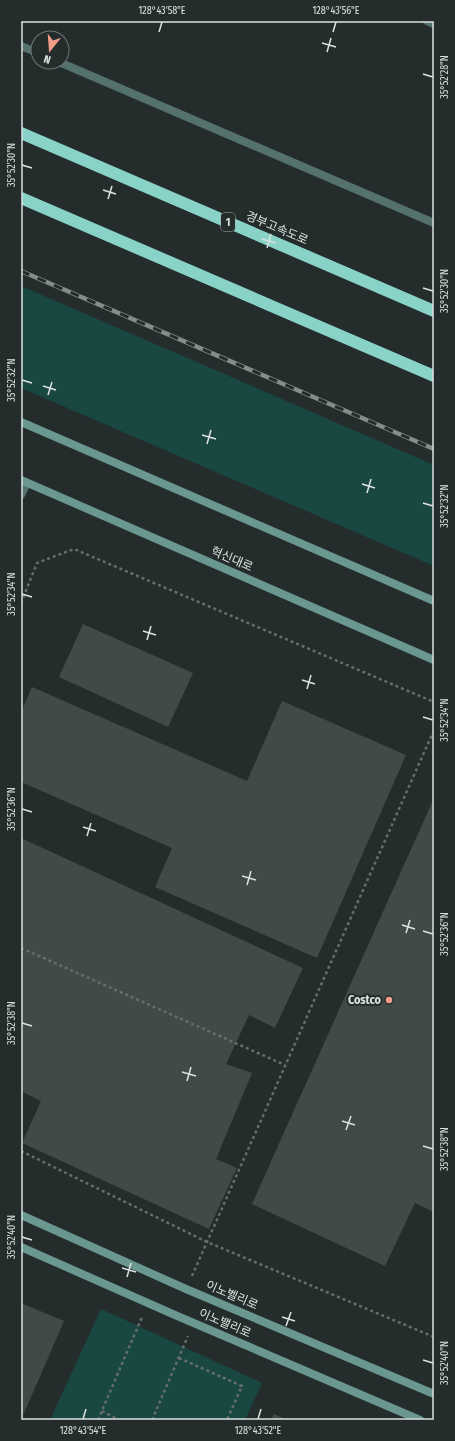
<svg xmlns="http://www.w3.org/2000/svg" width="455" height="1441" font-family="'Fira Sans Condensed','Noto Sans KR',sans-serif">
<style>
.green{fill:#194843}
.building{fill:#414a49}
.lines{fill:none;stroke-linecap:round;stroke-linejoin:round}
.path{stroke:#666d6c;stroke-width:2.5;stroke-dasharray:3 3;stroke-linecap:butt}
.minor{stroke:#55716c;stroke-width:8}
.tertiary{stroke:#55716c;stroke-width:8}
.secondary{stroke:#6a9891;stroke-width:8}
.motorway{stroke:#89d2c8;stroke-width:12}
.rail-casing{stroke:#868c8b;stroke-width:4.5}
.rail{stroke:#242d2c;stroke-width:3;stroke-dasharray:9;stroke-linecap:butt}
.ticks{fill:none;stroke:#dde2e1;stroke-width:1.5}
.poi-dot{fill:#f49e89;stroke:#242d2c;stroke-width:1.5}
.labels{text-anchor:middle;stroke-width:4;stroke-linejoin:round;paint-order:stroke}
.shield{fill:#242d2c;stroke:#a6acab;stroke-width:1}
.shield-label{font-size:11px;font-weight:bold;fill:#dde2e1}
.street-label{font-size:12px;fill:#dde2e1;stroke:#242d2c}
.poi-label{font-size:12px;font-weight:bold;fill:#dde2e1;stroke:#242d2c;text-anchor:end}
.neatline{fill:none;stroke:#dde2e1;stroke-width:1.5}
.ticks-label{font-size:10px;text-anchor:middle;fill:#dde2e1}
</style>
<rect width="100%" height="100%" fill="#242d2c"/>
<g class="green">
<polygon points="21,286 434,465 434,566 21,388"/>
<polygon points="101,1309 262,1383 245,1420 50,1420"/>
</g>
<g class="building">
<polygon points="83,624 193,673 168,727 59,677"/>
<polygon points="32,687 247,781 282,701 406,755 317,958 155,887 172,848 21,782 21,712"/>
<polygon points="434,798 434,1212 415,1203 385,1266 252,1204"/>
<polygon points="21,838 303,968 275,1028 249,1015 226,1064 252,1073 216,1159 237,1168 209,1229 22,1143 41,1101 21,1091"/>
<polygon points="21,1303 64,1321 21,1420"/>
<polygon points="274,1414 288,1420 271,1420"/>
</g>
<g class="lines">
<g class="path">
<polyline points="21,603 37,563 74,549 434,702"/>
<polyline points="21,948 285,1065"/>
<polyline points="21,1151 207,1242 434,1337"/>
<polyline points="192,1276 434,730"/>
<polyline points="179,1358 242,1386 227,1420"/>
<polyline points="102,1411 119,1420"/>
<polyline points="98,1420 142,1317"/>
<polyline points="152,1420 188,1336"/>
</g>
<g class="minor">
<polyline points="427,21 434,24"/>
<polyline points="21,46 38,53"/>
<polyline points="59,62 434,223"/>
</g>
<polyline class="tertiary" points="21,495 27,483"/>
<g class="secondary">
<polyline points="21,422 434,601"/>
<polyline points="21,480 434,660"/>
<polyline points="21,1215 186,1289 434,1394"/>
<polyline points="21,1247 175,1315 420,1420"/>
</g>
<g class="motorway">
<polyline points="21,133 434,311"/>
<polyline points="21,198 434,376"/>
</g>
<g class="rail-casing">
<polyline id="rail" points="21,271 434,449"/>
</g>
<use href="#rail" class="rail"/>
</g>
<path class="ticks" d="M159 32 162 22M333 32 336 22M322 43 336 47M327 52 331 38M423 74 433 77M22 165 32 168M103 190 116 194M108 199 112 186M262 239 276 243M267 248 271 234M423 288 433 291M22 380 32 383M43 386 56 390M48 395 52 382M202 435 216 439M207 444 211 430M362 484 375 488M367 493 371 479M423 503 433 506M22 594 32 597M143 631 156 635M147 640 151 626M302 680 315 684M307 689 311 675M423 717 433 720M22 809 32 812M83 827 96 831M87 836 91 823M242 876 256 880M247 885 251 871M402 925 415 929M423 931 433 934M406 933 410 920M22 1023 32 1026M182 1072 196 1076M187 1081 191 1067M342 1121 355 1125M346 1130 351 1116M423 1146 433 1149M22 1237 32 1240M122 1268 136 1272M127 1277 131 1263M282 1317 295 1321M286 1326 291 1312M423 1360 433 1363M83 1419 86 1409M258 1419 261 1409"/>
<circle class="poi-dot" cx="389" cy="1000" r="4"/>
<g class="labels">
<rect class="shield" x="221" y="213" width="14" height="18" rx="3"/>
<g class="shield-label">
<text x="228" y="226">1</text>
</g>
<g class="street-label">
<text transform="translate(277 228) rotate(23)" y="4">경부고속도로</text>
<text transform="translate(232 559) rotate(23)" y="4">혁신대로</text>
<text transform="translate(232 1295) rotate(23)" y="4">이노벨리로</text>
<text transform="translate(225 1323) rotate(23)" y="4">이노밸리로</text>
</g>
<g class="poi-label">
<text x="381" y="1004">Costco</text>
</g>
</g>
<rect width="455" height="1441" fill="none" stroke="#242d2c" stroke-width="44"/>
<g transform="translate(50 50) rotate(197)"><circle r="19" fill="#242d2c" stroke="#6e7574"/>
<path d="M0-3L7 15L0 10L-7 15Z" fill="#f49e89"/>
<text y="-6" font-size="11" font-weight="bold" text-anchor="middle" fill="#dde2e1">N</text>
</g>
<rect x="22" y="22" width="411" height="1397" class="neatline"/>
<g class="ticks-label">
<text x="162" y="14">128°43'58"E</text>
<text x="336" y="14">128°43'56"E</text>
<text transform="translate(444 77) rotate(-90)" y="4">35°52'28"N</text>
<text transform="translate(11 165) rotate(-90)" y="4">35°52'30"N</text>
<text transform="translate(444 291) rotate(-90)" y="4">35°52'30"N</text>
<text transform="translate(11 380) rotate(-90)" y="4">35°52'32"N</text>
<text transform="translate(444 506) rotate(-90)" y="4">35°52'32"N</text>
<text transform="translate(11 594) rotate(-90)" y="4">35°52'34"N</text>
<text transform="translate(444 720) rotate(-90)" y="4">35°52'34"N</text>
<text transform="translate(11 809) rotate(-90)" y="4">35°52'36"N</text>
<text transform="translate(444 934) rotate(-90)" y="4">35°52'36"N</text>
<text transform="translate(11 1023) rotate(-90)" y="4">35°52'38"N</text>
<text transform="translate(444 1149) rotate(-90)" y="4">35°52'38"N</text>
<text transform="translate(11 1237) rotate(-90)" y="4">35°52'40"N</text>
<text transform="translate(444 1363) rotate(-90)" y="4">35°52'40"N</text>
<text x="83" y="1434">128°43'54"E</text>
<text x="258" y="1434">128°43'52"E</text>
</g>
</svg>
